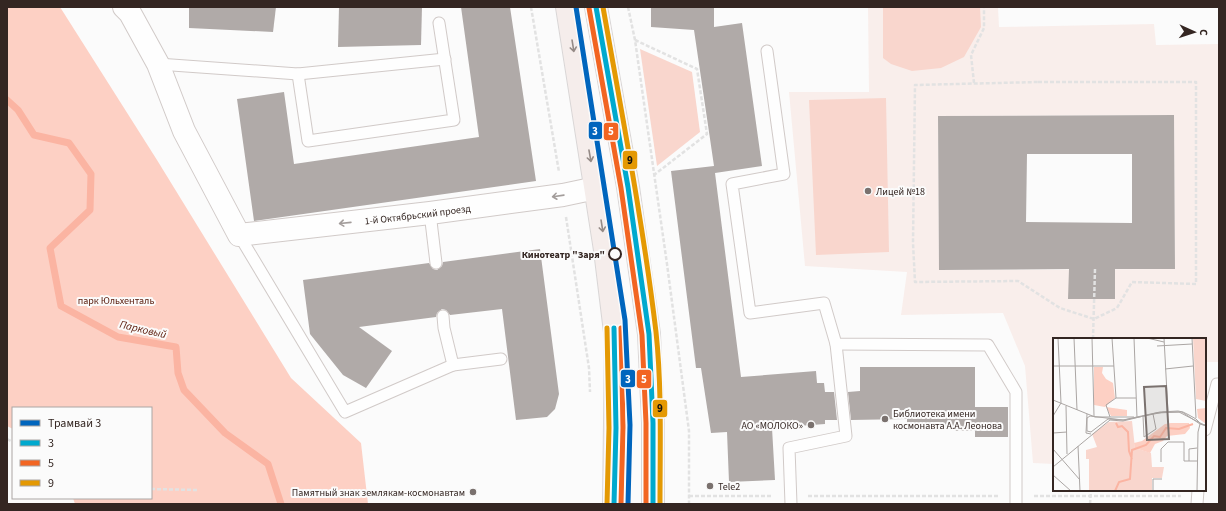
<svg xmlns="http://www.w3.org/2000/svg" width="1226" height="511" font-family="'Source Sans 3',sans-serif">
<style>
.built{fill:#f9eeeb;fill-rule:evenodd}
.green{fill:#f9d6cd}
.forest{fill:#fdd0c4}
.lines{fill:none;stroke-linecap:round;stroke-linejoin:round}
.stream{stroke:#fbb4a2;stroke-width:7}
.building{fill:#b0aaa8;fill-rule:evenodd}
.service-casing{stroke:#d1cac8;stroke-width:13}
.minor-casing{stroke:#d1cac8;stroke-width:24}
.primary-casing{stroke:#d9d6d6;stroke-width:24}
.path{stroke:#e2e2e2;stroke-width:2.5;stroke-dasharray:4 2;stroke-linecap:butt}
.service{stroke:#fefefe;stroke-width:11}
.minor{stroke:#fefefe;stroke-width:22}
.primary{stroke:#f5edeb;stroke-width:22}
.bus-1-casing{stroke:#fbfbfb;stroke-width:8}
.bus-2-casing{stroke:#fbfbfb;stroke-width:8}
.bus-3-casing{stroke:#fbfbfb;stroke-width:8}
.bus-1{stroke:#00a9ce;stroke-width:5}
.bus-2{stroke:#f26522;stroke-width:5}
.bus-3{stroke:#e49903;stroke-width:5}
.tram-1-casing{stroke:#fbfbfb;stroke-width:8}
.tram-1{stroke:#0065bd;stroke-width:5}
.oneway{stroke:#948a86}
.oneway2{stroke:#a39d9b}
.poi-dot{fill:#7a716e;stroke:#fbfbfb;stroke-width:1.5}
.stop-dot{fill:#fbfbfb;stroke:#342622;stroke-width:2}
.labels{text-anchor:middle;stroke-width:4;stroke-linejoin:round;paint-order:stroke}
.poi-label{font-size:10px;fill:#342622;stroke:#fbfbfb;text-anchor:start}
.street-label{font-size:10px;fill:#342622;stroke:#fbfbfb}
.stop-label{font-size:10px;font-weight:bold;fill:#342622;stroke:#fbfbfb;text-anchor:end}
.park-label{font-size:10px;fill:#561808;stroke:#fbfbfb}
.water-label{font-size:11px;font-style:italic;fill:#602111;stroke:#fbfbfb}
.inset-river{fill:none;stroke:#fbb4a2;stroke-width:2}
.inset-road{fill:none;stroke:#aba6a4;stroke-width:1}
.view{fill:#7a716e;fill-opacity:0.15;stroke:#7a716e;stroke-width:2}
.inset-edge{fill:none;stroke:#342622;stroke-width:2}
.line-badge{stroke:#fbfbfb;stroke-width:1.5}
.badge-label{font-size:11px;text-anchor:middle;font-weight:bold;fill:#fff}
.pale-badge-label{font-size:11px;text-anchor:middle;font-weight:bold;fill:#111}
</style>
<rect width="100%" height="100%" fill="#fbfbfb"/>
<path class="built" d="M868 7H998L999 27 1154 24 1156 45 1219 44V362H1205V339H1054V464L1033 463 1025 366 1003 313 901 315 907 272 805 266 789 92H869ZM1174 115 1175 269 939 270 938 116Z"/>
<g class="green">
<polygon points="883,7 980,7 981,27 964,57 941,68 912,71 891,64 883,58"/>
<polygon points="640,49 692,72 700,132 657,166"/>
<polygon points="886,98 889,252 816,255 809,100"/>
</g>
<polygon class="forest" points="7,7 60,7 157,160 291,378 361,443 368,504 75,504 73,498 151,498 151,408 13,408 13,429 7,426"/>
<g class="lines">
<polyline class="stream" points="7,100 18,110 34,135 69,143 91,174 90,210 50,248 61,306 118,337 176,347 178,373 184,390 225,433 268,464 281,504"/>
</g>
<g class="building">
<polygon points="189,7 276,7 273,32 189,28"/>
<polygon points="339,7 422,7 421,45 338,47"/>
<polygon points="461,7 510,7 536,181 254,221 237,99 284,92 294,164 479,137"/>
<polygon points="651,7 714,7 714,27 742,23 762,166 715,173 741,377 816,371 817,383 824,383 825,392 834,392 837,420 825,420 825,424 772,428 775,480 729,482 727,432 711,433 701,368 696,368 671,171 714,166 694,30 651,27"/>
<path d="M1174 115 1175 269H1115V299H1068L1069 269 939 270 938 116ZM1027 154H1132V223L1026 222Z"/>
<polygon points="540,249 559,394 555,409 547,417 516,420 502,309 450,315 446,310 442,309 437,313 436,317 359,327 392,351 366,388 343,375 310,334 303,280 429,263 433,269 437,270 442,266 443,262"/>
<polygon points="860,367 975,367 975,407 1008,407 1008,437 975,437 975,431 954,431 953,427 931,427 931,424 907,424 907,419 851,420 848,392 860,391"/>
</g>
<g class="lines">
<g class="service-casing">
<g id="service">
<polyline points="767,51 784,174 732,184 750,313 824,303 836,344 988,345 1016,392 1016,504"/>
<polyline points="158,64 298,74 445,59"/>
<polyline points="298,74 308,141 454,120 439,23"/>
<polyline points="430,213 436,263"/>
<polyline points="239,235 345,412 453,365 444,328 443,316"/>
<polyline points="453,365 501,359"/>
<polyline points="1205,430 1217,384 1219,384"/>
<polyline points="791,504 789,448 846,436 836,344"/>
<polyline points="1197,504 1198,490"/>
</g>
</g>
<g class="minor-casing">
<g id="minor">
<path id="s1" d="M124 7 130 13 158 64 184 131 239 235 430 213 563 195 596 188"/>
</g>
</g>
<g class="primary-casing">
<g id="primary">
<polyline points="567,7 605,250 616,340 614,504"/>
<polyline points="596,7 628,187 649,334 653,423 653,504"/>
</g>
</g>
<g class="path">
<polyline points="531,7 559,172"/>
<polyline points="628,7 635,40 667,264 689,431 689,504"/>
<polyline points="635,40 697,69 707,134 654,175"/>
<polygon points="1038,82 1196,82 1196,284 1132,282 1117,308 1094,319 1060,308 1018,281 915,282 913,243 915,85"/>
<polyline points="974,83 971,55 984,28 984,7"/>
<polyline points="566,217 589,368 590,392"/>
<polyline points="1093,339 1095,269"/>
<polyline points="7,439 13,442"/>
<polyline points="151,489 198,490"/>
<polyline points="689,496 773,496"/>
<polyline points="808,496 999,496"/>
<polyline points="1034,496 1181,496"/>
<polyline points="1090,504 1091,490"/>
</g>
<use href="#service" class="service"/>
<use href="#minor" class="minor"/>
<use href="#primary" class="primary"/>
<g class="bus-1-casing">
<g id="bus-1">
<polyline points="596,7 628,187 649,334 653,423 653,504"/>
<polyline points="614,328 616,428 614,504"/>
</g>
</g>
<g class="bus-2-casing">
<g id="bus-2">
<polyline points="589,8 621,188 642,335 646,423 646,504"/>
<polyline points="621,328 623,428 621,504"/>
</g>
</g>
<g class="bus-3-casing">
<g id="bus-3">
<path d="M603 7C622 115 643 223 656 332 662 388 660 448 660 504"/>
<polyline points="607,328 609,428 607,504"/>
</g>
</g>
<use href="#bus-1" class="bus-1"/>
<use href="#bus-2" class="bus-2"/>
<use href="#bus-3" class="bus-3"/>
<g class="tram-1-casing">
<polyline id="tram-1" points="576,7 625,320 630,425 628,504"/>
</g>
<use href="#tram-1" class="tram-1"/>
</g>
<defs><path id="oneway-shaft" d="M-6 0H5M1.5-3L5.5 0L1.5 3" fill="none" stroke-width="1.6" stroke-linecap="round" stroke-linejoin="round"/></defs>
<g class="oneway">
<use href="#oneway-shaft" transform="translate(573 46) rotate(81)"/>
<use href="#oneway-shaft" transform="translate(590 156) rotate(80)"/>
<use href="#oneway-shaft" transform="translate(602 226) rotate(81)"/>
</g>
<g class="oneway2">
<use href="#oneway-shaft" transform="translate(558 196) rotate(172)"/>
<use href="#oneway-shaft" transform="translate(345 223) rotate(174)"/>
</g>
<g class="poi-dot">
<circle cx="868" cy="191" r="4"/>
<circle cx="885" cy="419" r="4"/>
<circle cx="811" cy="425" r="4"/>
<circle cx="710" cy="486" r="4"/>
<circle cx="473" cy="492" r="4"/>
</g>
<circle class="stop-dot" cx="615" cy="254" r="6"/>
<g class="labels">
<g class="poi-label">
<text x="876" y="195">Лицей №18</text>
<text x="893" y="417">Библиотека имени<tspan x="893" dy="12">космонавта А.А. Леонова</tspan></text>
<text x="803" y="429" text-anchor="end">АО «МОЛОКО»</text>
<text x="718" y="490">Tele2</text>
<text x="465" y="496" text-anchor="end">Памятный знак землякам-космонавтам</text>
</g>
<g class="street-label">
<text dy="4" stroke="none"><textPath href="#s1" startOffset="436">1-й Октябрьский проезд</textPath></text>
</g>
<g class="stop-label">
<text x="605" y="258">Кинотеатр "Заря"</text>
</g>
<g class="park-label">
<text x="116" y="304">парк Юльхенталь</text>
</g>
<g class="water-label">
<text transform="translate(143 329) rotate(13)" y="4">Парковый</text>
</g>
</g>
<g transform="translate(1053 338)">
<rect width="153" height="153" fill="#fbfbfb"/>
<path d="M140 0H153V63L143 61ZM79 83 82 110 98 115 99 129H111L109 140H99V153H36V121H33V112L44 109 39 96 56 84Z" fill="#f9d6cd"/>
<path d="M41 29H50L49 35 53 41 60 45 62 60 52 69 41 67ZM53 69 74 72V78H58ZM153 70V86L145 80 144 71ZM118 85H136L137 90 132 96 114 98 110 103 102 106 97 115 82 110 81 105 89 103 112 86Z" fill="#fdd0c4"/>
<path class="inset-river" d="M63 85 65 89 69 88 75 94 76 113 79 121M62 153 66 144 77 141 79 112 93 107 101 98 107 99 113 90 126 91 140 86"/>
<path class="inset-road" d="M5 0 8 65M21 0 24 72M39 0 41 78M59 0 63 60M81 0 84 80M94 0 111 4M111 0 115 74M139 0 143 80M104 8 139 6M0 28H61M112 31 140 28M0 62 42 79H81M13 68 14 116M34 76 33 95 38 96M0 78 8 65M90 78 91 99M57 79 53 67 63 60H83M153 87 148 86 143 81 136 77 130 74 125 73 107 74 70 82 37 78 34 80V93L38 94 55 81 71 82 111 74H129L147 86 153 88M0 95 14 94M91 99 103 91 100 76M25 108 27 153M0 111 27 142M136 123V111L144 110M108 124V111L115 104H131V123H145M0 129 57 82 70 83 103 75 126 74 153 88M0 137 18 153M100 153V141H109M144 153 145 94 147 86"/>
<path class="view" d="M113 48 116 101 94 102 91 49Z"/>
<rect width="153" height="153" class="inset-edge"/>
</g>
<g class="line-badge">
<rect x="588" y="121" width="15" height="19" rx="4" fill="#0065bd"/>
<rect x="603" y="122" width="16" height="19" rx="4" fill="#f26522"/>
<rect x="622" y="150" width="16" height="20" rx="4" fill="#e49903"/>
<rect x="620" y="369" width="16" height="19" rx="4" fill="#0065bd"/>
<rect x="636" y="369" width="16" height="20" rx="4" fill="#f26522"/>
<rect x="652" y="399" width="16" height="19" rx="4" fill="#e49903"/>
</g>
<g class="badge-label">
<text x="595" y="135">3</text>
<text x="611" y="135">5</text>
<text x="628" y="383">3</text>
<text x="644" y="383">5</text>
</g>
<g class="pale-badge-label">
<text x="630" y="164">9</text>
<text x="660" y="412">9</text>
</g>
<rect width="1226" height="511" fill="none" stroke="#342622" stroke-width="16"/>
<rect x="12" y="407" width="140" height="92" fill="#fbfbfb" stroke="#aba6a4"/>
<rect x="20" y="420" width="20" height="6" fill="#0065bd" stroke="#aba6a4"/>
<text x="48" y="427" font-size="12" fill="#342622">Трамвай 3</text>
<rect x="20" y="440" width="20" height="6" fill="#00a9ce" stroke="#aba6a4"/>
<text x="48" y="447" font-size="12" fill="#342622">3</text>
<rect x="20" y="460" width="20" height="6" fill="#f26522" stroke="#aba6a4"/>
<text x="48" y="467" font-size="12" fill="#342622">5</text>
<rect x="20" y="480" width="20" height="6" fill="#e49903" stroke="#aba6a4"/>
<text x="48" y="487" font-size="12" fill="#342622">9</text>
<g transform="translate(1194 32) rotate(93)" stroke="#fbfbfb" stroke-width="3" paint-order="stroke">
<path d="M0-3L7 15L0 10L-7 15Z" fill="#342622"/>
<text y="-6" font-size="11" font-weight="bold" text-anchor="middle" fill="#342622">С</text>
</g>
</svg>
